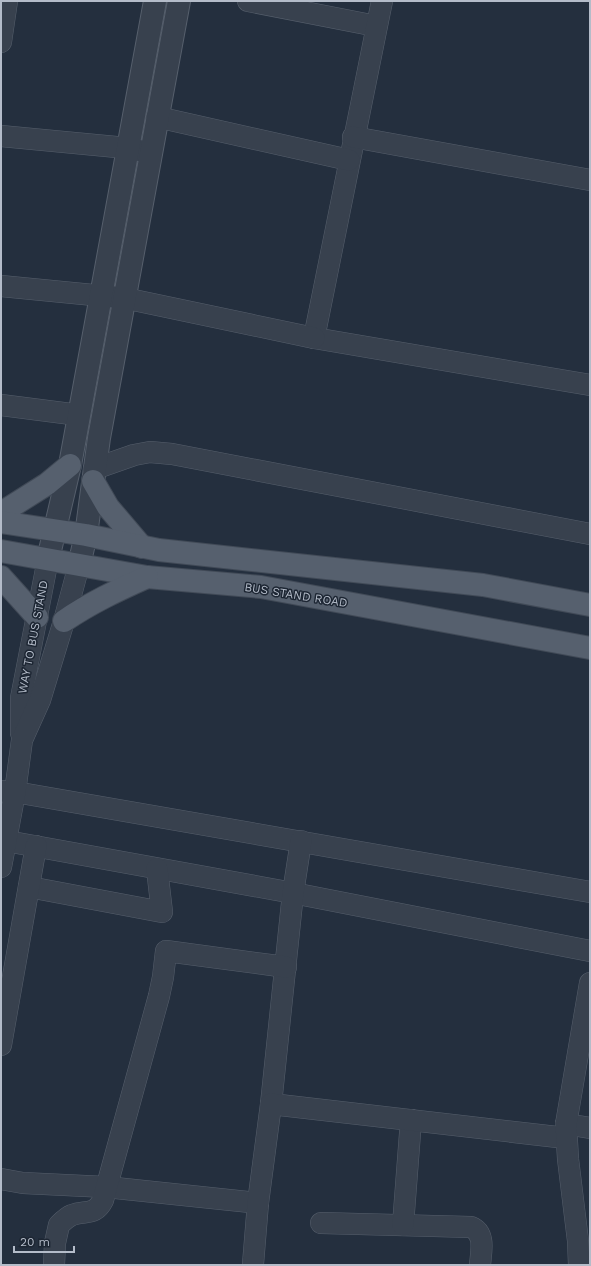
<svg xmlns="http://www.w3.org/2000/svg" width="591" height="1266" font-family="'Work Sans',sans-serif">
<style>
.lines{fill:none;stroke-linecap:round;stroke-linejoin:round}
.minor-casing{stroke:#565f6c;stroke-width:22}
.tertiary-casing{stroke:#565f6c;stroke-width:24}
.primary-casing{stroke:#414a57;stroke-width:24}
.minor{stroke:#38414e;stroke-width:21}
.tertiary{stroke:#38414e;stroke-width:22}
.primary{stroke:#56606e;stroke-width:22}
.labels{text-anchor:middle;stroke-width:3;stroke-linejoin:round;paint-order:stroke}
.street-label{font-size:12px;fill:#b4bcc9;stroke:#1d2633}
</style>
<rect width="100%" height="100%" fill="#242f3e"/>
<g class="lines">
<g class="minor-casing">
<g id="minor">
<polyline points="248,1 376,26"/>
<polyline points="382,1 314,338 590,385"/>
<polyline points="1,42 7,1"/>
<polyline points="157,117 349,160"/>
<polyline points="1,136 127,148 151,153"/>
<polyline points="353,137 590,180"/>
<polyline points="1,286 124,298 314,338"/>
<polyline points="1,405 79,415"/>
<polyline points="94,469 134,455 150,452 172,454 590,534"/>
<polyline points="21,733 21,698 48,559"/>
<polyline points="1,791 15,792 590,892"/>
<polyline points="1,840 293,893 590,951"/>
<polyline points="1,867 15,792 22,740 40,700 64,621 79,565"/>
<polyline points="29,887 162,912 157,869"/>
<polyline points="1,1045 36,846"/>
<polyline points="271,1104 293,893 301,841"/>
<polyline points="566,1124 590,1128"/>
<polyline points="1,1179 23,1183 106,1187 258,1203"/>
<path d="M321 1223 471 1227C486 1233 481 1252 480 1265"/>
<polyline points="403,1225 411,1120"/>
<polyline points="253,1264 258,1203 271,1104 566,1138"/>
<path d="M54 1265 55 1243 59 1225C63 1221 67 1217 72 1215 86 1210 95 1216 103 1200L159 996 163 977 166 951 286 967"/>
<polyline points="579,1265 578,1241 568,1159 566,1124 590,983"/>
</g>
</g>
<g class="tertiary-casing">
<g id="tertiary">
<polyline points="48,559 70,465 155,1"/>
<polyline points="79,565 86,535 99,438 179,1"/>
</g>
</g>
<g class="primary-casing">
<g id="primary">
<polyline points="93,481 108,507 142,547"/>
<polyline points="1,513 47,484 70,465"/>
<polyline points="1,522 86,535 159,550 483,585 590,605"/>
<polyline points="1,551 147,577 261,587 590,648"/>
<polyline points="1,577 37,617"/>
<path d="M64 621C90 603 118 590 147 577"/>
</g>
</g>
<use href="#minor" class="minor"/>
<use href="#tertiary" class="tertiary"/>
<use href="#primary" class="primary"/>
</g>
<g class="labels">
<g class="street-label">
<text transform="translate(296 595) rotate(9)" y="4">BUS STAND ROAD</text>
<text transform="translate(33 637) rotate(-79)" y="4">WAY TO BUS STAND</text>
</g>
</g>
<rect width="591" height="1266" fill="none" stroke="#b4bcc9" stroke-width="4"/>
<path d="M14 1246v6h60v-6" fill="none" stroke="#b4bcc9" stroke-width="2"/>
<text x="20" y="1246" font-size="12" fill="#b4bcc9" stroke="#1d2633" stroke-width="3" paint-order="stroke">20 m</text>
</svg>
